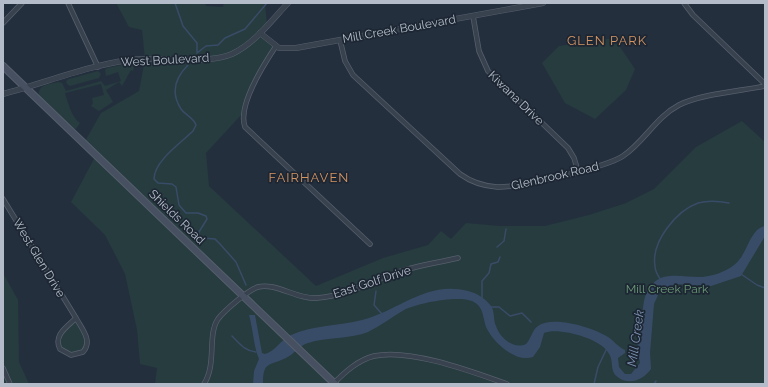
<svg xmlns="http://www.w3.org/2000/svg" width="768" height="387" font-family="Raleway,sans-serif">
<style>
.green{fill:#263c3f}
.water{fill:#394c67}
.lines{fill:none;stroke-linecap:round;stroke-linejoin:round}
.stream{stroke:#394c67;stroke-width:1.5}
.minor-casing{stroke:#565f6c;stroke-width:5.5}
.tertiary-casing{stroke:#565f6c;stroke-width:6}
.secondary-casing{stroke:#565f6c;stroke-width:8}
.minor{stroke:#38414e;stroke-width:4}
.tertiary{stroke:#38414e;stroke-width:5}
.secondary{stroke:#465061;stroke-width:6}
.labels{text-anchor:middle;stroke-width:3.5;stroke-linejoin:round;paint-order:stroke}
.street-label{font-size:12px;fill:#b4bcc9;stroke:#1d2633}
.park-label{font-size:12px;fill:#6b9a76;stroke:#1d2633}
.neighbourhood-label{font-size:13px;letter-spacing:1px;fill:#d59563;stroke:#1d2633}
.water-label{font-size:13px;font-style:italic;fill:#7c92b1;stroke:#1d2633}
</style>
<rect width="100%" height="100%" fill="#242f3e"/>
<g class="green">
<polygon points="116,3 205,3 206,6 223,7 224,3 265,3 267,25 260,33 276,46 247,99 243,113 206,153 209,186 316,286 383,258 428,245 441,231 451,239 466,223 500,226 545,226 589,215 626,203 654,189 696,147 742,121 765,142 765,384 155,384 157,368 140,364 137,330 125,274 105,235 71,202 96,155 84,143 101,113 139,91 145,59 142,30 129,27"/>
<polygon points="614,38 635,69 626,90 595,119 565,103 542,63 559,46"/>
<path d="M131 63 134 65 133 71 131 70 122 86 119 82 106 90 113 102 99 111 91 106 93 103 92 98 104 95 101 84 65 93C68 103 72 118 80 123L76 129 72 128 39 96C37 84 51 84 59 82L62 83 66 91 101 81 105 86 121 81 118 72 106 76 105 70 107 68Z"/>
<polygon points="98,71 101,74 99,78 70,86 67,84 66,81 69,79"/>
<polygon points="3,273 18,300 19,362 29,384 3,384"/>
<polygon points="76,318 88,342 79,354 65,353 58,342 58,338"/>
</g>
<path class="water" d="M765 226V236L741 276 711 286 675 284 659 293 654 304 650 353 651 369C643 380 630 385 619 378 616 376 614 374 613 371 611 363 613 358 607 351 598 338 558 327 544 333L540 347 533 357C516 363 494 343 487 329 482 318 485 307 472 301 458 295 417 303 404 310 392 317 380 326 368 332 351 339 326 337 308 343 299 346 294 354 286 358 269 366 263 361 263 384H253L254 371 259 359C254 348 253 329 249 315H255L262 353 265 354C276 351 280 340 291 335 313 325 339 326 362 320 398 311 427 280 468 291 477 293 486 299 491 306 495 312 493 320 496 326 500 338 514 350 526 344 531 339 532 330 538 326 553 315 594 328 608 337 614 341 618 347 625 350V353L618 358 619 367 625 374H631L640 363C640 358 636 354 637 349 637 342 640 335 641 328 643 318 642 307 645 297 655 268 678 277 700 277 710 277 726 272 734 265 748 255 749 229 765 226Z"/>
<g class="lines">
<g class="stream">
<polyline points="175,3 183,26 197,43 197,52"/>
<polyline points="197,53 206,46 218,45 225,38 245,29 267,3"/>
<path d="M188 65C175 78 170 92 181 109 185 115 193 117 196 125L193 131C182 142 154 161 154 179L158 183 172 184 176 187 179 205 186 213H198L206 216 207 219 199 232V236L202 238 215 239 220 244 236 262 246 285"/>
<polyline points="497,247 504,241 506,229"/>
<polyline points="741,274 757,285 765,288"/>
<path d="M661 280C658 276 655 271 655 266 651 242 676 211 698 203 709 200 719 201 729 203"/>
<polyline points="376,291 374,305 382,314"/>
<polyline points="482,298 482,281 489,273 491,264 498,262 500,257"/>
<polyline points="491,307 499,307 510,316 522,313 531,322"/>
<path d="M232 336C240 344 245 351 256 352"/>
<polyline points="594,384 598,367 607,348"/>
<polyline points="654,384 656,381"/>
</g>
<g class="minor-casing">
<g id="minor">
<polyline points="68,3 98,67"/>
<polyline points="684,3 693,15 765,84"/>
<polyline points="473,16 479,51 488,71 568,148 574,158 578,171"/>
<polyline points="3,23 22,3"/>
<path d="M340 40 345 61 353 75 460 174C471 182 483 186 497 187 517 188 607 167 623 156 644 142 656 117 679 105 701 94 740 91 765 86"/>
<path d="M276 46C264 64 237 106 245 127L370 244"/>
<path d="M3 199 76 318C82 329 93 341 83 352L71 355 60 349C53 335 67 327 76 318"/>
<polyline points="3,368 10,384"/>
<path d="M334 383C345 372 358 360 374 356 410 348 473 372 507 384"/>
<path d="M204 384C217 364 207 335 218 319 224 311 248 290 258 287 275 282 298 300 317 298 345 296 368 283 393 274 413 266 437 263 458 258"/>
</g>
</g>
<g class="tertiary-casing">
<g id="tertiary">
<polyline points="260,33 279,48 296,48 543,3"/>
<path d="M3 94C45 83 86 66 129 60 159 56 206 65 232 54 255 43 271 21 288 3"/>
</g>
</g>
<g class="secondary-casing">
<polyline id="secondary" points="3,66 335,384"/>
</g>
<use href="#minor" class="minor"/>
<use href="#tertiary" class="tertiary"/>
<use href="#secondary" class="secondary"/>
</g>
<g class="labels">
<g class="street-label">
<text transform="translate(399 29) rotate(-10)" y="4">Mill Creek Boulevard</text>
<text transform="translate(165 60) rotate(-3)" y="4">West Boulevard</text>
<text transform="translate(516 98) rotate(44)" y="4">Kiwana Drive</text>
<text transform="translate(555 176) rotate(-13)" y="4">Glenbrook Road</text>
<text transform="translate(177 217) rotate(44)" y="4">Shields Road</text>
<text transform="translate(39 258) rotate(59)" y="4">West Glen Drive</text>
<text transform="translate(372 282) rotate(-18)" y="4">East Golf Drive</text>
</g>
<g class="park-label">
<text x="667" y="293">Mill Creek Park</text>
</g>
<g class="neighbourhood-label">
<text x="607" y="45">GLEN PARK</text>
<text x="309" y="182">FAIRHAVEN</text>
</g>
<g class="water-label">
<text transform="translate(635 338) rotate(-82)" y="5">Mill Creek</text>
</g>
</g>
<rect width="768" height="387" fill="none" stroke="#b4bcc9" stroke-width="8"/>
</svg>
